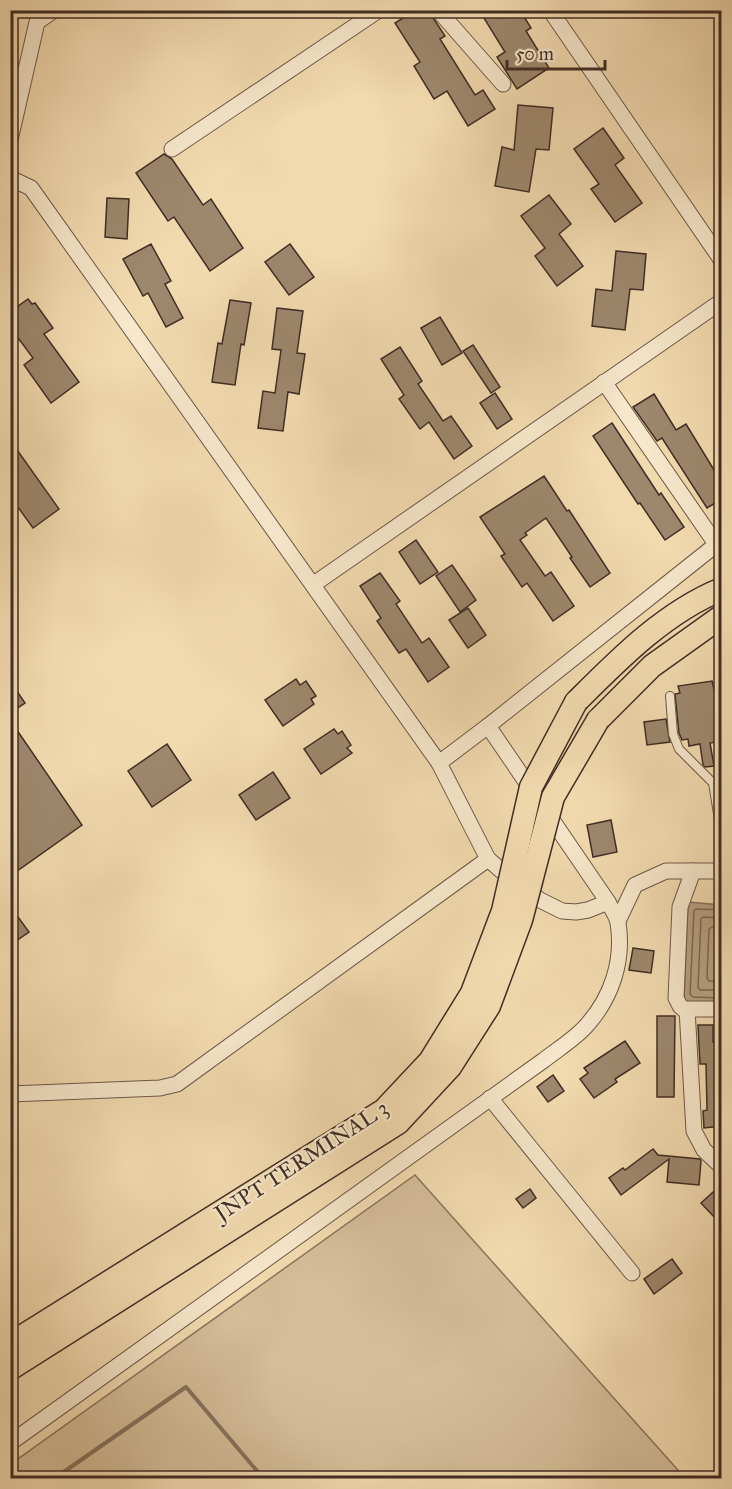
<svg xmlns="http://www.w3.org/2000/svg" width="732" height="1489" font-family="'IM FELL Great Primer',serif">
<style>
.green{fill:#d4bd98;stroke:#8a755e;stroke-width:1.5}
.water{fill:#b69f80;stroke:#87715c;stroke-width:1.5}
.lines{fill:none;stroke-linecap:round;stroke-linejoin:round}
.shore{stroke:#7c6652;stroke-width:1.5}
.stream{stroke:#87715c;stroke-width:4}
.building{fill:#9d876d;stroke:#412d25;stroke-width:1.5}
.lane-casing{stroke:#6d5848;stroke-width:10}
.street-casing{stroke:#6d5848;stroke-width:17}
.primary-casing{stroke:#412d25;stroke-width:25}
.lane{stroke:#f7e7cb;stroke-width:8}
.street{stroke:#f7e7cb;stroke-width:15}
.primary{stroke:#f2daaf;stroke-width:22}
.primary-bridge-casing{stroke:#412d25;stroke-width:25;stroke-linecap:butt}
.primary-bridge{stroke:#f2daaf;stroke-width:22}
.labels{text-anchor:middle;stroke-width:4.5;stroke-linejoin:round;paint-order:stroke}
.street-label{font-size:22px;fill:#412d25;stroke:#f7e7cb}
</style>
<rect width="100%" height="100%" fill="#f2daaf"/>
<filter id="stains"><feTurbulence type="fractalNoise" baseFrequency=".00333" numOctaves="4"/><feColorMatrix values="0 0 0 0 .2 0 0 0 0 .09 0 0 0 0 .02 0 0 0 .5 -.17"/></filter>
<radialGradient id="worn" r=".72"><stop offset=".6" stop-color="#630" stop-opacity="0"/><stop offset="1" stop-color="#630" stop-opacity=".3"/></radialGradient>
<polygon class="green" points="415,1175 685,1478 11,1478 11,1464"/>
<polygon class="water" points="688,902 721,905 721,1004 684,1003"/>
<g class="lines">
<g class="shore">
<polyline points="722,910 696,909 694,911 690,994 693,997 722,998"/>
<polyline points="722,918 703,917 701,919 698,987 700,990 722,990"/>
<polyline points="722,927 712,927 709,929 707,978 709,981 722,981"/>
</g>
<polyline class="stream" points="55,1478 186,1387 263,1478"/>
</g>
<g class="building">
<polygon points="416,10 428,10 445,36 440,39 475,95 483,90 495,109 468,126 447,91 434,99 414,66 420,62 395,23"/>
<polygon points="479,10 520,10 531,28 526,31 549,68 517,89 497,57 505,52"/>
<polygon points="518,105 553,108 549,150 536,149 529,192 495,186 502,147 514,150"/>
<polygon points="603,128 624,158 615,165 642,203 615,222 591,189 599,184 574,149"/>
<polygon points="164,154 172,159 203,205 211,199 243,248 210,271 174,217 168,221 136,173"/>
<polygon points="549,195 571,224 559,234 583,266 557,286 535,256 545,248 521,216"/>
<polygon points="107,198 129,199 127,239 105,237"/>
<polygon points="151,244 171,281 165,284 183,318 166,327 148,293 143,296 123,259"/>
<polygon points="290,244 314,277 289,295 265,262"/>
<polygon points="616,251 646,254 643,290 630,289 625,330 592,326 596,289 612,291"/>
<polygon points="28,299 32,304 35,303 53,328 44,334 79,382 51,403 24,365 33,358 10,327 10,312"/>
<polygon points="230,300 251,303 244,345 241,344 235,385 212,382 218,343 222,344"/>
<polygon points="277,308 303,311 297,353 305,354 299,394 288,392 283,431 258,428 263,391 275,393 281,350 272,349"/>
<polygon points="440,317 462,353 442,365 421,328"/>
<polygon points="473,345 500,387 491,393 463,351"/>
<polygon points="400,347 422,381 418,384 443,421 451,416 472,446 454,459 429,422 420,429 399,399 404,395 381,359"/>
<polygon points="495,393 512,419 497,429 480,403"/>
<polygon points="654,394 676,430 686,424 722,483 722,499 707,508 662,438 657,441 633,407"/>
<polygon points="612,423 659,495 661,493 684,527 665,540 640,503 638,504 593,436"/>
<polygon points="10,440 59,509 33,528 10,496"/>
<polygon points="544,476 567,511 569,510 610,573 590,587 570,558 572,557 546,518 525,533 527,535 520,540 545,576 551,572 574,606 553,621 527,583 522,587 501,556 505,554 480,517"/>
<polygon points="416,540 438,572 420,584 399,552"/>
<polygon points="452,565 476,600 460,612 436,576"/>
<polygon points="380,573 400,601 396,604 422,643 429,638 449,667 428,682 406,649 399,653 377,621 381,618 360,586"/>
<polygon points="468,608 486,635 468,648 449,620"/>
<polygon points="296,679 300,685 306,681 316,696 311,699 314,704 283,726 265,700"/>
<polygon points="10,681 25,703 10,713"/>
<polygon points="712,681 714,689 722,687 722,741 710,743 714,766 705,767 703,765 700,744 689,746 688,739 682,740 679,733 675,694 680,693 678,686"/>
<polygon points="666,719 670,742 647,745 644,722"/>
<polygon points="10,720 82,825 10,876"/>
<polygon points="334,729 338,734 342,731 351,745 347,748 352,753 321,774 304,749"/>
<polygon points="167,744 191,780 152,807 128,771"/>
<polygon points="273,772 290,798 256,820 239,795"/>
<polygon points="611,820 617,852 593,857 587,825"/>
<polygon points="10,906 29,932 10,945"/>
<polygon points="633,948 654,951 651,973 629,970"/>
<polygon points="657,1016 675,1016 674,1097 657,1097"/>
<polygon points="698,1025 713,1025 713,1042 722,1042 722,1126 704,1128 703,1111 707,1110 706,1064 700,1064"/>
<polygon points="625,1041 640,1063 615,1079 617,1082 594,1098 580,1079 588,1073 584,1068"/>
<polygon points="553,1075 564,1091 548,1102 537,1087"/>
<polygon points="653,1149 658,1155 700,1159 701,1161 699,1185 667,1182 669,1159 621,1195 609,1178 623,1168 625,1170"/>
<polygon points="722,1184 722,1214 716,1219 701,1203"/>
<polygon points="530,1189 536,1198 523,1208 516,1199"/>
<polygon points="672,1259 682,1273 654,1294 644,1279"/>
</g>
<g class="lines">
<g class="lane-casing">
<polyline id="lane" points="670,696 673,734 679,749 713,783 722,838"/>
</g>
<g class="street-casing">
<g id="street">
<polyline points="438,10 503,84"/>
<polyline points="550,10 722,261"/>
<polyline points="10,140 37,22 54,10"/>
<polyline points="172,149 379,10"/>
<polyline points="10,178 31,188 439,763 488,726"/>
<polyline points="604,382 716,544"/>
<polyline points="314,584 722,301"/>
<polyline points="439,763 488,859 518,885 540,900 562,911 576,912 588,910 608,902"/>
<polyline points="618,921 635,885 666,871 722,871"/>
<polyline points="722,1009 687,1009 694,1131 704,1150 722,1167"/>
<polyline points="687,1012 680,1006 676,998 680,907 693,871"/>
<polyline points="10,1094 160,1088 177,1084 488,859"/>
<polyline points="490,1098 632,1273"/>
<path d="M10 1443 544 1060C558 1049 576 1038 587 1025 612 997 624 960 618 923 617 916 611 908 608 902L488 726 722 540"/>
</g>
</g>
<g class="primary-casing">
<g id="primary">
<path d="M576 702C619 659 665 612 722 589"/>
<polyline points="598,720 652,666 722,616"/>
</g>
</g>
<use href="#lane" class="lane"/>
<use href="#street" class="street"/>
<use href="#primary" class="primary"/>
<g class="primary-bridge-casing">
<g id="primary-bridge">
<polyline points="10,1344 384,1110 430,1061 472,993 503,911 531,787 576,702"/>
<polyline points="10,1369 398,1123 450,1067 489,1006 521,920 553,797 598,720"/>
</g>
</g>
<use href="#primary-bridge" class="primary-bridge"/>
</g>
<g class="labels">
<g class="street-label">
<text transform="translate(301 1160) rotate(-33)" y="8">JNPT TERMINAL 3</text>
</g>
</g>
<rect width="732" height="1489" fill="none" stroke="#f2daaf" stroke-width="36"/>
<rect x="12" y="12" width="708" height="1465" fill="none" stroke="#412d25" stroke-width="3"/>
<rect x="18" y="18" width="696" height="1453" fill="none" stroke="#412d25" stroke-width="1.5"/>
<path d="M507 60v9h98v-9" fill="none" stroke="#412d25" stroke-width="3"/>
<text x="516" y="60" font-size="18" fill="#412d25" stroke="#f7e7cb" stroke-width="4.5" paint-order="stroke">50 m</text>
<rect width="100%" height="100%" filter="url(#stains)"/>
<rect width="100%" height="100%" fill="url(#worn)"/>
</svg>
